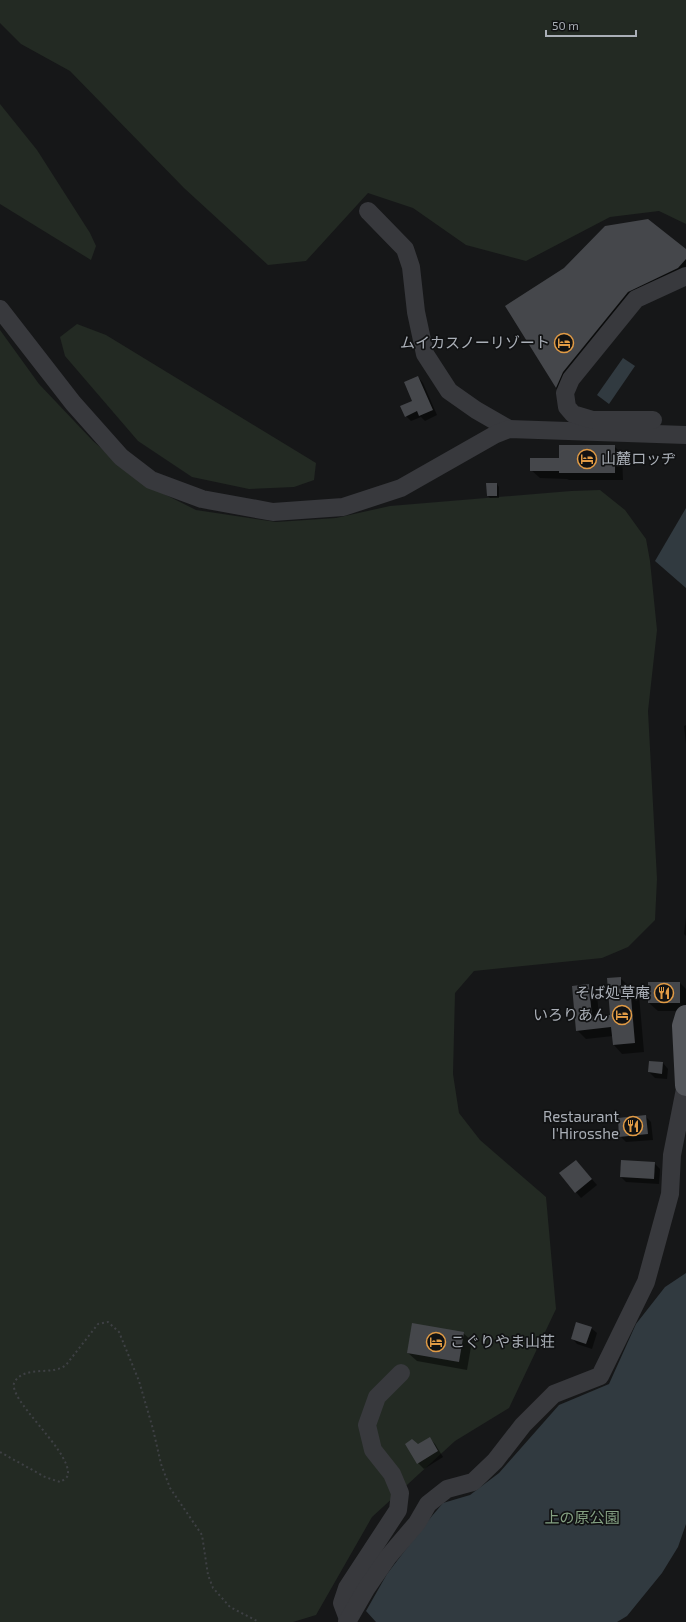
<svg xmlns="http://www.w3.org/2000/svg" width="686" height="1622" font-family="'Exo 2','Noto Sans JP',sans-serif">
<style>
.green{fill:#232a23}
.water{fill:#313a40}
.shadow{fill:#0007}
.building{fill:#45474b}
.lines{fill:none;stroke-linecap:round;stroke-linejoin:round}
.path{stroke:#3e4044;stroke-width:2;stroke-dasharray:2 3;stroke-linecap:butt}
.minor{stroke:#38393d;stroke-width:18}
.major{stroke:#54565b;stroke-width:22}
.labels{text-anchor:middle;stroke-width:3.5;stroke-linejoin:round;paint-order:stroke}
.poi-label{font-size:15px;fill:#aaafb7;stroke:#111213;text-anchor:end}
.park-label{font-size:15px;fill:#84a082;stroke:#111213}
</style>
<rect width="100%" height="100%" fill="#161718"/>
<g class="green">
<polygon points="0,0 686,0 686,224 659,211 610,217 526,261 466,245 413,208 368,193 306,261 268,265 184,188 70,71 21,44 0,23"/>
<polygon points="0,104 37,150 90,233 96,246 91,260 0,204"/>
<polygon points="77,324 106,335 316,463 314,480 294,487 249,489 192,477 138,441 65,356 60,337"/>
<polygon points="0,330 39,384 93,441 140,482 196,510 276,522 336,518 390,506 571,491 600,490 625,510 646,539 650,561 657,630 648,711 657,879 655,920 628,947 602,958 474,971 455,993 453,1074 459,1113 480,1140 546,1197 556,1309 509,1408 455,1441 372,1517 316,1615 293,1622 0,1622"/>
</g>
<g class="water">
<polygon points="623,358 635,366 609,404 597,395"/>
<polygon points="686,508 686,588 655,561"/>
<polygon points="686,1273 686,1524 678,1547 662,1573 627,1616 617,1622 376,1622 366,1611 387,1574 426,1523 443,1503 470,1495 499,1473 559,1405 609,1384 636,1324 665,1287"/>
</g>
<g class="shadow">
<polygon points="686,250 686,284 641,305 576,386 569,401 556,388 507,306"/>
<polygon points="418,377 423,383 437,415 425,421 421,417 411,421 406,416 413,401"/>
<polygon points="614,446 622,454 623,480 569,480 567,479 540,478 531,470 560,459"/>
<polygon points="497,484 499,487 499,498 490,498 488,496"/>
<polygon points="686,725 686,744 684,726"/>
<polygon points="686,917 686,936 684,934"/>
<polygon points="620,978 639,995 644,1052 622,1054 614,1045 613,1036 586,1039 577,1030 589,985 597,994 599,1017 611,1016"/>
<polygon points="680,983 686,989 686,1011 658,1011 649,1003"/>
<polygon points="663,1063 668,1069 667,1079 655,1078 649,1072"/>
<polygon points="645,1116 651,1122 653,1140 626,1142 620,1136"/>
<polygon points="576,1161 597,1185 581,1198 576,1192"/>
<polygon points="654,1163 660,1169 659,1184 626,1182 621,1177"/>
<polygon points="591,1328 597,1333 592,1349 577,1344 572,1338"/>
<polygon points="463,1333 472,1341 467,1370 417,1361 408,1353"/>
<polygon points="429,1438 435,1444 443,1457 424,1469 418,1463 418,1445"/>
</g>
<g class="building">
<polygon points="648,219 686,249 686,259 678,268 628,292 563,372 556,388 505,306 564,268 605,226"/>
<polygon points="418,376 433,410 419,416 417,411 405,417 400,406 412,401 404,382"/>
<polygon points="559,445 615,445 615,473 559,473 559,471 530,471 530,458 559,458"/>
<polygon points="486,483 497,483 497,496 487,496"/>
<polygon points="621,977 621,986 630,985 635,1043 613,1045 611,1027 576,1031 572,986 589,984 592,1017 610,1015 607,978"/>
<rect x="648" y="982" width="32" height="21"/>
<polygon points="649,1061 663,1062 662,1074 648,1072"/>
<polygon points="646,1115 648,1134 619,1137 618,1118"/>
<polygon points="576,1160 592,1179 575,1193 559,1173"/>
<polygon points="621,1160 655,1162 654,1179 620,1177"/>
<polygon points="576,1322 592,1327 586,1344 571,1339"/>
<polygon points="412,1323 464,1332 459,1362 407,1353"/>
<polygon points="430,1437 438,1451 417,1464 405,1444 412,1439 418,1444"/>
</g>
<g class="lines">
<path class="path" d="M0 1452 45 1477 60 1482C63 1480 68 1478 68 1474 70 1449 4 1397 15 1381 27 1365 53 1376 66 1365L98 1324 108 1322 119 1332 139 1381 153 1429 161 1464 170 1488 202 1535 208 1575 213 1588 230 1607 259 1622"/>
<g class="minor">
<polyline points="368,211 405,249 411,267 416,312 425,354 449,391 476,410 509,429"/>
<polyline points="0,309 73,403 121,457 151,480 202,499 273,512 343,507 401,488 496,434 509,429 686,435"/>
<polyline points="653,420 593,420 573,414 567,407 565,393 571,379 636,299 686,276"/>
<polyline points="348,1619 342,1603 347,1588 398,1510 400,1493 392,1474 373,1450 367,1425 377,1397 401,1373"/>
<polyline points="347,1622 366,1589 388,1557 417,1523 428,1504 447,1489 473,1482 495,1461 523,1425 554,1394 600,1376 646,1282 670,1194 672,1155 686,1084"/>
</g>
<polyline class="major" points="686,1016 683,1026 686,1085"/>
</g>
<defs>
<g id="hotel-ring" transform="scale(1)"><circle r="9.5" fill="#111213" stroke="#e19b45" stroke-width="1.5"/><path d="M-6-4.5h1.5V1H6V5H4.5V3h-9V5H-6ZM-4 0a1.8 1.8 0 1 1 3.6 0ZM.5 0V-2.5h3Q6-2.5 6 0Z" fill="#e19b45"/></g>
<g id="restaurant-ring" transform="scale(1)"><circle r="9.5" fill="#111213" stroke="#e19b45" stroke-width="1.5"/><path d="M-5-6h1v4h1v-4h1v4h1v-4h1v5L-1.5 .5V6h-2V.5L-5-1ZM5-6V6H3V1.5H1.5Q1.5-4 5-6Z" fill="#e19b45"/></g>
</defs>
<g fill-rule="evenodd">
<use href="#hotel-ring" x="564" y="343"/>
<use href="#hotel-ring" x="587" y="459"/>
<use href="#restaurant-ring" x="664" y="993"/>
<use href="#hotel-ring" x="622" y="1015"/>
<use href="#restaurant-ring" x="633" y="1126"/>
<use href="#hotel-ring" x="436" y="1342"/>
</g>
<g class="labels">
<g class="poi-label">
<text x="550" y="348">ムイカスノーリゾート</text>
<text x="601" y="464" text-anchor="start">山麓ロッヂ</text>
<text x="650" y="998">そば処草庵</text>
<text x="608" y="1020">いろりあん</text>
<text x="619" y="1122">Restaurant<tspan x="619" dy="17">I'Hirosshe</tspan></text>
<text x="450" y="1347" text-anchor="start">こぐりやま山荘</text>
</g>
<g class="park-label">
<text x="582" y="1523">上の原公園</text>
</g>
</g>
<path d="M546 30v6h90v-6" fill="none" stroke="#aaafb7" stroke-width="2"/>
<text x="552" y="30" font-size="12" fill="#aaafb7" stroke="#111213" stroke-width="3" paint-order="stroke">50 m</text>
</svg>
